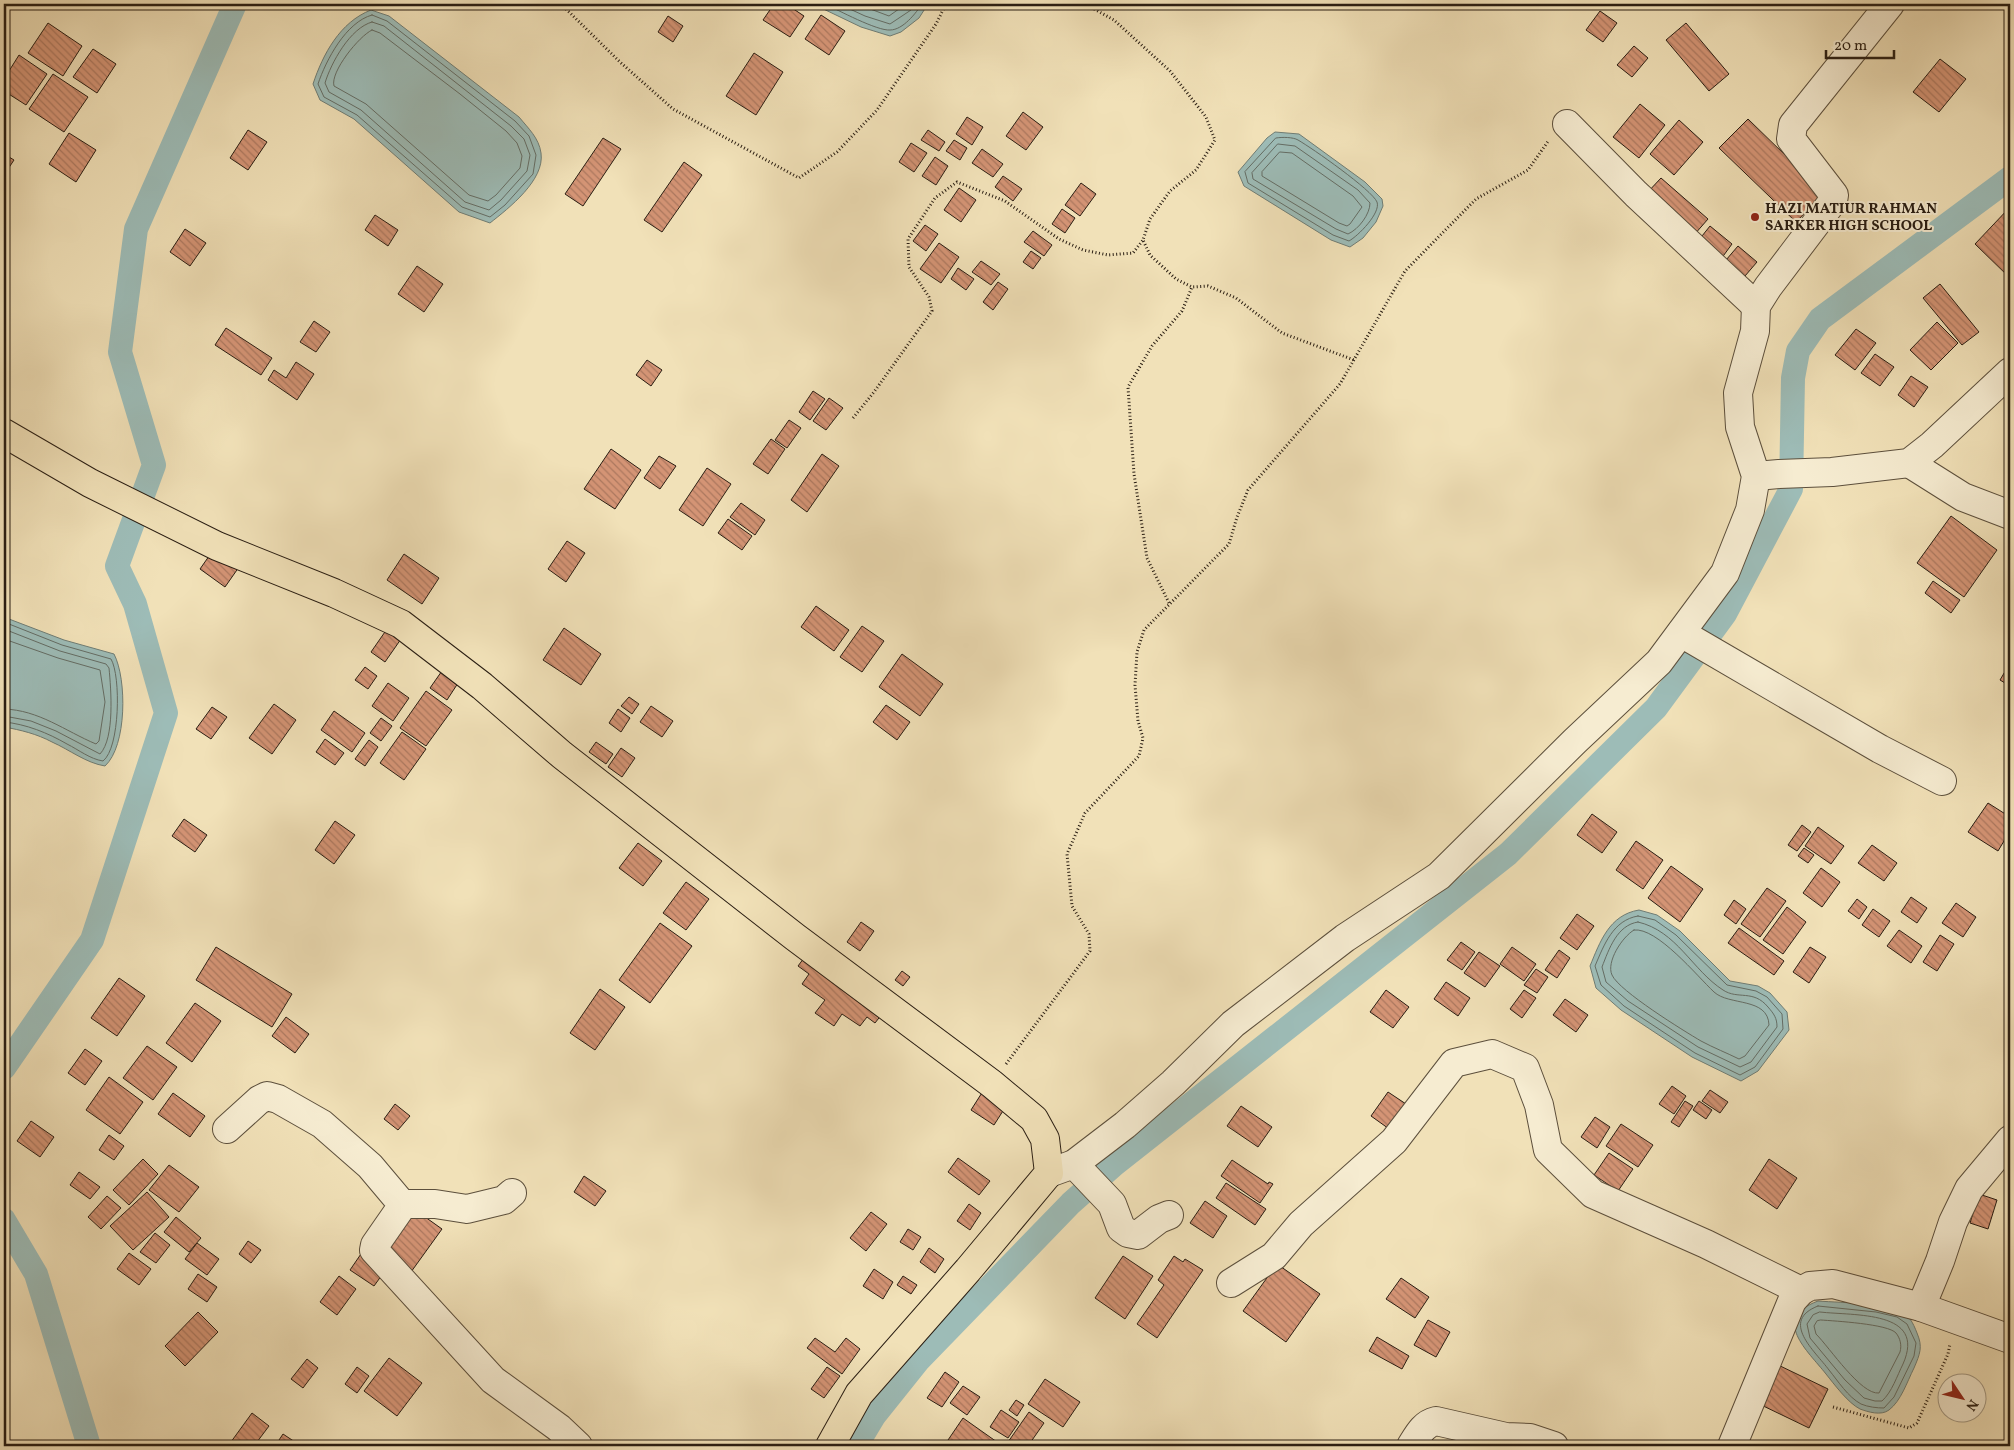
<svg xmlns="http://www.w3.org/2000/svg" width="2014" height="1450" font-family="Vollkorn,serif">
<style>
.water{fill:#9dbcb7;stroke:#6f7d75}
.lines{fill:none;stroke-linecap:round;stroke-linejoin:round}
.shore{stroke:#646d65;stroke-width:1}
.canal{stroke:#9dbcb7;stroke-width:24}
.building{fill:url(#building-back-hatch);stroke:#2a1e13}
.minor-casing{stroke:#5c4f3c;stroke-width:30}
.major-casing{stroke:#2a1e13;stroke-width:30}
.path{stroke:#2a1e13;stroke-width:3;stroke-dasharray:1 2.5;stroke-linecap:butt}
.minor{stroke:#f6ecd1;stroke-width:28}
.major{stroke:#f1e1b8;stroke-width:28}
.poi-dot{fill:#8f2418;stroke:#f6ecd1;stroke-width:2}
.labels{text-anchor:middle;stroke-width:4;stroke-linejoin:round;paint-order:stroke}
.poi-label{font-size:15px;font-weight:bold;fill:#2a1e13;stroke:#f6ecd1;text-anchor:start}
</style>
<defs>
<pattern id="building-back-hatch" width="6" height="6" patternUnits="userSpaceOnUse" patternTransform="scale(1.25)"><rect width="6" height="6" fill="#d49475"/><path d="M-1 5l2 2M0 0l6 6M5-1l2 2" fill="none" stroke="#ac785f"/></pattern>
</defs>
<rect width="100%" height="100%" fill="#f1e1b8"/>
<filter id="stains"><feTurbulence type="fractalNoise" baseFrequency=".004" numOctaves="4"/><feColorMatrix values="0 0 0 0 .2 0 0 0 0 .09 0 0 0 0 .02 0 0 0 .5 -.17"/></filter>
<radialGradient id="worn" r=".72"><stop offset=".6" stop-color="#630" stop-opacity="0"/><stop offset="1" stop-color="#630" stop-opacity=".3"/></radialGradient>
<g class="water">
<polygon points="813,4 928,4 919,18 901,32 890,36 861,27"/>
<path d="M371 10 389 16 519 117C528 128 539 138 541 153 545 180 509 208 490 223L459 212 354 119 320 100 313 84C323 54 340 22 371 10Z"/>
<polygon points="1275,132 1299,134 1365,182 1382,199 1383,206 1376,222 1363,238 1350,247 1331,240 1244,186 1238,172 1267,138"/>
<path d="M9 619 64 640 114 654C127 679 127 746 105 766 86 763 70 750 52 742 37 734 21 730 4 727V620Z"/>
<path d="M1639 910 1657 915 1680 931 1730 981 1758 986 1770 993 1787 1012 1789 1030 1758 1071 1741 1081 1692 1057 1621 1010 1596 988 1590 966C1600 942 1609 915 1639 910Z"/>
<path d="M1818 1301C1843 1303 1891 1302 1910 1319 1913 1323 1915 1328 1917 1333 1923 1347 1920 1354 1914 1368 1907 1382 1901 1401 1889 1410 1881 1416 1868 1412 1860 1409 1848 1403 1834 1384 1826 1374 1808 1351 1770 1319 1818 1301Z"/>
</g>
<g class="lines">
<g class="shore">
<path d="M825 4C838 10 877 31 890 30 903 30 916 13 922 4"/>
<polyline points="839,4 865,16 890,24 911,10 915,4"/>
<polyline points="857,4 889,16 906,4"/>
<path d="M372 15 387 21 515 121 529 136 536 155 533 174 505 205 490 217 462 207 357 115 324 97 318 84C326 60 346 22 372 15Z"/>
<path d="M372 22 384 26 511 126 524 139 530 155 527 171 501 200 489 210 465 202 361 110 329 92 325 83C331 63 350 28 372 22Z"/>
<path d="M372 30 380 33 460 94 506 131 517 143 522 156 520 168 496 195 488 201 469 195 366 104 334 86C330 72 359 36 372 30Z"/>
<path d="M1276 138C1282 137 1293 137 1298 140 1312 148 1372 190 1377 202 1381 213 1358 236 1349 241L1333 235 1248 183 1245 172Z"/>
<path d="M1278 144 1295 146 1358 190 1370 203C1370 214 1359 229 1348 234L1336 229 1253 179 1252 173Z"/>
<polygon points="1280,152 1292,153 1353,196 1362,207 1350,224 1347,226 1339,223 1262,176 1262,172"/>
<path d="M4 625 9 624 62 645 111 659C121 676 120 748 103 761 90 759 79 750 67 744 48 733 26 724 4 722"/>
<path d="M4 631H9L60 651 106 664 109 668C111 689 115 738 100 754L56 731 31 721 4 716"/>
<path d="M4 639 58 658 100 670 105 702 99 741 96 744C65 731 39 710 4 709"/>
<path d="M1638 916 1655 920 1676 935 1727 985 1756 991 1767 997 1782 1014 1783 1029 1755 1067 1740 1075 1695 1053 1624 1006 1601 985 1595 966C1604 945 1613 920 1638 916Z"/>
<path d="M1638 922C1677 931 1692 970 1723 990 1738 1000 1753 989 1768 1007 1774 1014 1777 1018 1777 1027L1751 1062 1740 1067 1698 1047 1628 1001 1606 982 1602 967C1609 949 1617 925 1638 922Z"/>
<path d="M1634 930C1657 927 1697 976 1714 992 1729 1006 1768 997 1769 1025L1745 1056 1739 1059C1727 1053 1714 1048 1701 1041 1684 1031 1619 991 1612 975 1606 962 1622 937 1634 930Z"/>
<path d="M1818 1306 1876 1312 1897 1317 1907 1324 1916 1343 1914 1356 1894 1397 1884 1408C1877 1408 1868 1407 1861 1404 1848 1397 1838 1381 1829 1370 1815 1351 1779 1321 1818 1306Z"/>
<path d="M1820 1312C1854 1316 1927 1310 1903 1364 1897 1376 1892 1392 1882 1401H1875L1864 1398 1845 1380 1810 1338 1807 1324 1813 1315Z"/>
<path d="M1821 1320C1835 1321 1888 1324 1896 1333 1900 1338 1902 1345 1900 1352L1879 1393C1861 1395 1830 1348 1816 1334L1814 1326 1817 1321Z"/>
</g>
<g class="canal">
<polyline points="4,1068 92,940 166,713 135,604 117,566 154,465 120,352 136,229 235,4"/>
<polyline points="4,1220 36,1274 89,1446"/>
<polyline points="856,1446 874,1416 918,1361 1071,1203 1115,1164 1508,854 1656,708 1725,614 1791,489 1793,378 1798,351 1820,319 2010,178"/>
</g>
</g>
<g class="building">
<polygon points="774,4 786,4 804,16 790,37 763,20"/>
<polygon points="1600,11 1617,23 1603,42 1586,30"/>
<polygon points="821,15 845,31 829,55 805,39"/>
<polygon points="668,16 683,26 673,42 658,32"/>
<polygon points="48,23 82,46 63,76 28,53"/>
<polygon points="1686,23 1729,74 1709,91 1666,40"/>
<polygon points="1634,46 1648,58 1632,77 1617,65"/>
<polygon points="93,49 116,64 97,93 73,77"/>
<polygon points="754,53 783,72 756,115 726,96"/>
<polygon points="19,55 47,74 26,105 4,91 4,79"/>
<polygon points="1940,59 1966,79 1939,112 1913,92"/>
<polygon points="53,74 88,97 64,132 29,109"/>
<polygon points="1640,104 1665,125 1639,158 1613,137"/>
<polygon points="1023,112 1043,127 1026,150 1006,136"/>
<polygon points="967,117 983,127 972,145 956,134"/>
<polygon points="1748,119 1824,193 1796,222 1719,148"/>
<polygon points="1679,120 1703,142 1674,175 1650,154"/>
<polygon points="248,130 267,142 248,170 230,158"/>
<polygon points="928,130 945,142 939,151 921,140"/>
<polygon points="69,133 96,150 76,182 49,164"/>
<polygon points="603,138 621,149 583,206 565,194"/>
<polygon points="954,140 967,148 960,160 946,151"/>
<polygon points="911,143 927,153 914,172 899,162"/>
<polygon points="982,149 1003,164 993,177 972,163"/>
<polygon points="4,154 14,160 4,175"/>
<polygon points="935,157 948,166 936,185 922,176"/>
<polygon points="684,162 702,175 662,232 644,220"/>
<polygon points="1003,176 1022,189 1013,201 995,187"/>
<polygon points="1661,178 1708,219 1694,235 1646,194"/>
<polygon points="1081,183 1096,194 1080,216 1065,205"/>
<polygon points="959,188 976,200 961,222 944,210"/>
<polygon points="2010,207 2010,278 1975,244"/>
<polygon points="1062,209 1075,218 1065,233 1052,224"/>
<polygon points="375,215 398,230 388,246 365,230"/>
<polygon points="925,225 938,234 926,251 913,241"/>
<polygon points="1710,226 1732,244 1721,259 1698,241"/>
<polygon points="185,229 206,243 190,266 170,252"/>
<polygon points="1033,231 1052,245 1044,256 1024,242"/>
<polygon points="939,243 959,257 941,283 920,269"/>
<polygon points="1738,246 1757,262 1739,283 1720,267"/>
<polygon points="1031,251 1041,258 1033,269 1023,262"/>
<polygon points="981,261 1000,274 991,285 972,272"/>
<polygon points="417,266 443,284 424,312 398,294"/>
<polygon points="958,268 974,279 966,290 951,279"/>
<polygon points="998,282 1008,289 993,310 983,302"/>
<polygon points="1940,284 1979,332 1962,345 1923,298"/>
<polygon points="314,321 330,332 316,352 300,342"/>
<polygon points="1937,322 1958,343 1931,370 1910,350"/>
<polygon points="226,328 272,358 261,375 215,345"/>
<polygon points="1856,329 1876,343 1855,370 1835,355"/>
<polygon points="1875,354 1894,367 1880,386 1861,373"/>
<polygon points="647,360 662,370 651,386 636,375"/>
<polygon points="296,362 314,374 297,400 268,380 274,370 286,378"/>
<polygon points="1911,376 1928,387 1914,407 1898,395"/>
<polygon points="813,391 825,399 810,420 799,412"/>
<polygon points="829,398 843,408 826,430 813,421"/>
<polygon points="789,420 801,428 787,448 775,440"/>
<polygon points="771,439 785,449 768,474 753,464"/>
<polygon points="611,449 641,470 615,509 584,489"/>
<polygon points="822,454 839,466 807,512 791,500"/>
<polygon points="659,456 676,466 660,489 644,478"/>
<polygon points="707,468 731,484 703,526 679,510"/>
<polygon points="741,503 765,520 755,535 730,517"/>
<polygon points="1951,516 1997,550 1964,597 1917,563"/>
<polygon points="728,519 752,536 742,550 718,533"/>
<polygon points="567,541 585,553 566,582 548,569"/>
<polygon points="214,549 239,567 225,587 200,569"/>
<polygon points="404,554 439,578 422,604 387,580"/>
<polygon points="1933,581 1960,600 1951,613 1925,593"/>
<polygon points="816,606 849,630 834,651 801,627"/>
<polygon points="862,626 884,641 862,672 840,657"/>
<polygon points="564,628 601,654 581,685 543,660"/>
<polygon points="387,629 401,639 385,662 371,652"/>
<polygon points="902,654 943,684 920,716 879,687"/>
<polygon points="2010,663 2010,686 2000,680"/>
<polygon points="365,667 377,676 368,689 355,680"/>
<polygon points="444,668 460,680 447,700 430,688"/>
<polygon points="388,683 409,698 393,721 372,706"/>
<polygon points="426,691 452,710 426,746 400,728"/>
<polygon points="629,697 639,704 632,714 621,706"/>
<polygon points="274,704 296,720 272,754 249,738"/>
<polygon points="886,705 910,722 897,740 873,722"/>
<polygon points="651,706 673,721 662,737 640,722"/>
<polygon points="212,707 227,717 211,739 196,729"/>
<polygon points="618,709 630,718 621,732 609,723"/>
<polygon points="334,711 365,733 352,752 321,730"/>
<polygon points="381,718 392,726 381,741 370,733"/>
<polygon points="402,732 426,749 404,780 380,763"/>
<polygon points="325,739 344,753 335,765 316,752"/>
<polygon points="369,740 378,747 365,766 355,759"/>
<polygon points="596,742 613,754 606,764 589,752"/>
<polygon points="621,748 635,758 622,777 608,767"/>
<polygon points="1988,803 2010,817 2010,831 1998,851 1968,832"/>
<polygon points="1592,814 1617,832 1602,853 1577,835"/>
<polygon points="184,819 207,835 195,852 172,836"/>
<polygon points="335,821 355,835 334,864 315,850"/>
<polygon points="1802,825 1811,832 1797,851 1788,845"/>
<polygon points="1818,827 1844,846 1831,864 1805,846"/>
<polygon points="1636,841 1663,860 1643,889 1616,870"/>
<polygon points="638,843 662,861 643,886 619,868"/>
<polygon points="1872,845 1897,863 1884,881 1858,863"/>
<polygon points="1804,848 1814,855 1808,863 1798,856"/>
<polygon points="1671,866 1703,889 1680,922 1648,898"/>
<polygon points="1821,868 1840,882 1822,907 1803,893"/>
<polygon points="686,882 709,899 686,930 663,913"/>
<polygon points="1767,888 1786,901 1760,937 1741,924"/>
<polygon points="1911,897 1927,908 1917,923 1901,912"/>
<polygon points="1857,899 1867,907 1859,919 1848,911"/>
<polygon points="1734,900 1746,909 1736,924 1724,915"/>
<polygon points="1956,903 1976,917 1963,937 1942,923"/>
<polygon points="1787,907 1806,922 1783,954 1763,940"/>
<polygon points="1873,909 1890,921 1879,937 1862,925"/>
<polygon points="1577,914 1594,926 1577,950 1560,938"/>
<polygon points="861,922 874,931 860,951 847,942"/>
<polygon points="660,923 692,946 650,1003 619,980"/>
<polygon points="1739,928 1784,961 1774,975 1728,943"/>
<polygon points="1899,930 1922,946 1911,963 1887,946"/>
<polygon points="1940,935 1954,944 1937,971 1923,962"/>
<polygon points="1461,942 1475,952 1462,970 1447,960"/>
<polygon points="216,947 292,994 272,1027 196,980"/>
<polygon points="1512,947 1536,964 1524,981 1500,964"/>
<polygon points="1810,947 1826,957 1809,983 1793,972"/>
<polygon points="1559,950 1570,958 1557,978 1545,970"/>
<polygon points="1479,952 1500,966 1485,987 1464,973"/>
<polygon points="804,958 882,1014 875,1023 867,1017 860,1026 842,1014 834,1026 815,1013 825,1000 802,984 809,974 798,966"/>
<polygon points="1536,969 1548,977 1537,993 1524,985"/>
<polygon points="902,971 910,977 903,986 895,980"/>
<polygon points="119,978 145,996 117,1036 91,1018"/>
<polygon points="1446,982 1470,998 1458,1016 1434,999"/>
<polygon points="600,989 625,1007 595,1050 570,1033"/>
<polygon points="1386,990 1409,1007 1393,1028 1370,1012"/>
<polygon points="1524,990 1536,998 1522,1018 1510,1009"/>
<polygon points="1565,999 1588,1015 1576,1032 1553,1015"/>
<polygon points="195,1003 221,1021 192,1062 166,1043"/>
<polygon points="286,1017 309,1034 295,1053 272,1036"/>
<polygon points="147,1046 177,1067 153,1100 123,1078"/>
<polygon points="85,1049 102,1061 85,1085 68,1073"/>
<polygon points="109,1077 143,1102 120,1134 86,1110"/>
<polygon points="1672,1086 1686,1096 1674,1114 1659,1104"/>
<polygon points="985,1088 1008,1103 994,1125 971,1110"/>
<polygon points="1710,1090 1728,1102 1720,1113 1702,1101"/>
<polygon points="1388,1092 1409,1106 1392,1131 1371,1116"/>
<polygon points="173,1093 205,1116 190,1137 158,1114"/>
<polygon points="1685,1101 1693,1106 1679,1127 1671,1122"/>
<polygon points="1699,1101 1712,1110 1706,1119 1693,1110"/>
<polygon points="395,1104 410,1116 398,1130 384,1119"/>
<polygon points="1241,1106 1272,1127 1258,1147 1227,1126"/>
<polygon points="1595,1117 1610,1127 1597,1148 1581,1137"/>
<polygon points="31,1121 54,1137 40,1157 17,1141"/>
<polygon points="1621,1124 1653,1145 1638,1167 1606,1146"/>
<polygon points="109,1135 124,1146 114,1160 99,1150"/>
<polygon points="1609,1153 1633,1169 1618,1191 1594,1175"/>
<polygon points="958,1158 990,1181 979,1195 948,1172"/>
<polygon points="143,1159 158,1174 129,1205 113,1190"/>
<polygon points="1769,1159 1797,1178 1777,1209 1749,1190"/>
<polygon points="1232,1160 1268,1184 1269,1182 1273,1184 1260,1203 1221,1176"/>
<polygon points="169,1165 199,1187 179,1212 149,1190"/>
<polygon points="79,1172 100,1187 90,1199 70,1185"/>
<polygon points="584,1176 606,1191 595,1206 574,1192"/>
<polygon points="1226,1183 1266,1209 1255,1225 1216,1198"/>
<polygon points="147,1192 169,1217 133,1250 110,1226"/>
<polygon points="1979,1194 1997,1200 1988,1229 1970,1223"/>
<polygon points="107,1196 121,1208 101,1229 88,1217"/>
<polygon points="1205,1201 1227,1216 1213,1238 1190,1223"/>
<polygon points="969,1204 981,1213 970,1230 957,1221"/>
<polygon points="411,1207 442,1229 411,1272 380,1250"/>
<polygon points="871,1212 887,1224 866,1251 850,1238"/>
<polygon points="176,1217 201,1238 189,1252 164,1232"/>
<polygon points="908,1229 921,1237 913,1250 900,1242"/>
<polygon points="155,1233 170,1245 156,1263 140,1252"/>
<polygon points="248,1241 261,1250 251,1263 239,1254"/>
<polygon points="197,1243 219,1259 207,1275 185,1259"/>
<polygon points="929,1248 944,1259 935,1273 920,1262"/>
<polygon points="363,1251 387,1268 374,1286 350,1270"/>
<polygon points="129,1253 151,1269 139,1285 117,1269"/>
<polygon points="1123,1256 1153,1276 1125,1319 1095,1298"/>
<polygon points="1174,1256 1183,1262 1185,1259 1203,1270 1157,1338 1137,1324 1164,1285 1158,1280"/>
<polygon points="1277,1264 1320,1294 1286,1342 1243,1311"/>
<polygon points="874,1269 893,1282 883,1299 863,1286"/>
<polygon points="198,1274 217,1287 207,1302 188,1289"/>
<polygon points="339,1276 356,1289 337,1315 320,1302"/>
<polygon points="903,1276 917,1285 911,1294 897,1285"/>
<polygon points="1401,1278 1429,1297 1415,1318 1386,1299"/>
<polygon points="198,1312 218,1332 185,1366 165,1346"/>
<polygon points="1428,1320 1450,1332 1436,1357 1414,1345"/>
<polygon points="1377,1337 1409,1356 1402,1369 1369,1351"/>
<polygon points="815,1338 835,1352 846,1338 860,1349 842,1374 807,1348"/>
<polygon points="389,1358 422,1383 397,1416 364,1391"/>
<polygon points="307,1359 318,1368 303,1388 291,1379"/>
<polygon points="1774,1363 1828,1389 1809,1428 1755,1402"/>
<polygon points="357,1367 369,1376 357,1393 345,1384"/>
<polygon points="827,1367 840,1376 824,1398 811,1389"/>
<polygon points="945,1372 959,1382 942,1407 927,1398"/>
<polygon points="1045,1379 1080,1402 1063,1427 1028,1404"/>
<polygon points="963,1386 980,1397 967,1415 950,1403"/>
<polygon points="1016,1400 1024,1405 1017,1416 1009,1410"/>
<polygon points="1001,1410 1019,1422 1008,1438 990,1427"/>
<polygon points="1029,1412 1044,1423 1028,1446 1014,1446 1008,1442"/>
<polygon points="252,1413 269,1426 254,1446 228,1446"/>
<polygon points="963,1418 997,1442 993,1446 957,1446 948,1440"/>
<polygon points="283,1434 301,1446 275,1446"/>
</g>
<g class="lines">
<g class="minor-casing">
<g id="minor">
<polyline points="1567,124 1636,194 1756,306"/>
<polyline points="1909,463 1963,497 2010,515"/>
<polyline points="1756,476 1779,474 1832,472 1909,463 1932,445 2010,372"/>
<polyline points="1681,633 1880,749 1942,781"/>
<polyline points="227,1129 259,1100 267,1096 278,1099 322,1124 370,1166 402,1204 400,1209 375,1245 374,1250 493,1380 559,1428 578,1446"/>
<polyline points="1074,1164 1112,1204 1121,1228 1128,1233 1138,1235 1159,1219 1169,1215"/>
<polyline points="1049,1173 1074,1164 1125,1125 1173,1083 1233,1024 1345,938 1439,876 1575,741 1659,662 1725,573 1750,510 1756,476 1740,427 1738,393 1755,331 1756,306 1768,287 1833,201 1834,195 1791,139 1793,125 1890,4"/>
<polyline points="402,1204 435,1204 467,1209 504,1200 512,1193"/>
<polyline points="1231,1283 1274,1256 1301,1224 1394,1141 1454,1063 1492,1054 1525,1068 1539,1105 1548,1150 1593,1194 1706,1244 1801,1291"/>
<polyline points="1921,1307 1940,1261 1953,1222 1969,1189 2010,1140"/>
<path d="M1411 1446C1418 1435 1423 1424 1436 1421L1506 1437 1530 1438 1554 1446"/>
<polyline points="1732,1446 1792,1301 1801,1291 1810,1286 1833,1284 1921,1307 2010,1339"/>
</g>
</g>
<g class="major-casing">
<polyline id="major" points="4,433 90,483 217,546 334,593 401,624 482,686 562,755 795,937 992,1084 1034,1119 1045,1139 1049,1173 968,1270 859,1394 830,1446"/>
</g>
<g class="path">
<polyline points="561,4 620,62 673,109 799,178 837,152 877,110 936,24 946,4"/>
<polyline points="1085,4 1114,20 1170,71 1206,117 1215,140 1196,170 1170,191 1150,219 1143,240 1150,255 1176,279 1192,287 1208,286 1236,298 1282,333 1354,360"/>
<polyline points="853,418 874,392 932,311 929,297 909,267 908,239 935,198 957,182 1005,201 1059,239 1083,250 1108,255 1133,253 1143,240"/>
<polyline points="1169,603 1147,558 1134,474 1128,387 1152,346 1182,311 1192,287"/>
<polyline points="1006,1064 1090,951 1089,934 1072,906 1067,854 1085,813 1139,756 1143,738 1138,721 1135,685 1137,652 1144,630 1229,544 1237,517 1248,490 1340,384 1405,271 1476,199 1528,170 1549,140"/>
<polyline points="1833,1407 1909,1428 1917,1423 1948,1354 1950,1344"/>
</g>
<use href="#minor" class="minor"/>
<use href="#major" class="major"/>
</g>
<circle class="poi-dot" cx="1755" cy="217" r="5"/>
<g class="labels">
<g class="poi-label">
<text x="1765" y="213">HAZI MATIUR RAHMAN<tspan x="1765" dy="17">SARKER HIGH SCHOOL</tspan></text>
</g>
</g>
<rect width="2014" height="1450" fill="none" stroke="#f1e1b8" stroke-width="20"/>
<rect x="5" y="5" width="2004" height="1440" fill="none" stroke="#2a1e13" stroke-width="2.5"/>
<rect x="10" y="10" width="1994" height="1430" fill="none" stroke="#2a1e13"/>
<g transform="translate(1962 1398) rotate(125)"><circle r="24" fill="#f6ecd1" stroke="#a49a85"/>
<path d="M0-4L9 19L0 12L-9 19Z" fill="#8f2418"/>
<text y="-8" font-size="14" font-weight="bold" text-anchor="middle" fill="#2a1e13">N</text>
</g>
<path d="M1826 50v8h68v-8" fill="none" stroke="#2a1e13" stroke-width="2.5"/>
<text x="1834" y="50" font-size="15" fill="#2a1e13" stroke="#f6ecd1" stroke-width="4" paint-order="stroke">20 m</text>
<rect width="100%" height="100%" filter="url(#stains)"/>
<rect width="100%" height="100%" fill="url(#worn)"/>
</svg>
